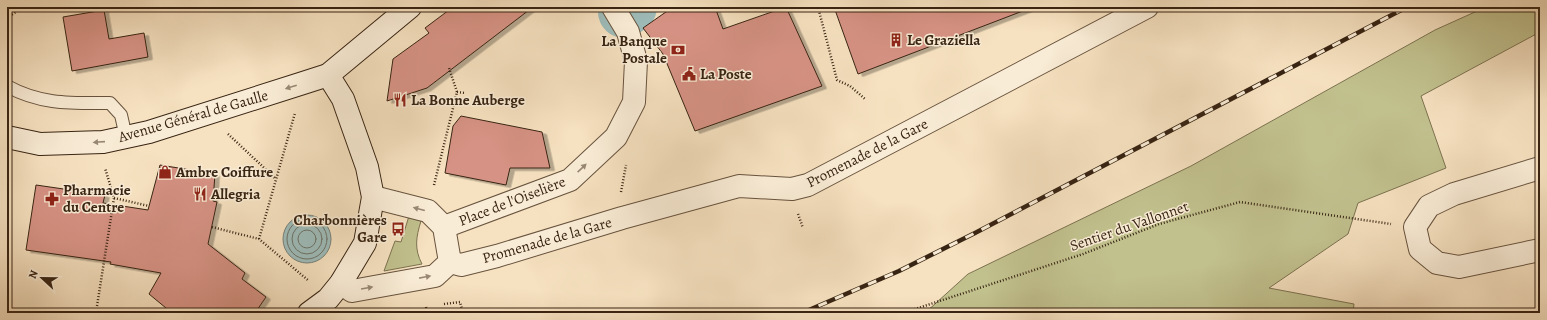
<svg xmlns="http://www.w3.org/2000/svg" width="1547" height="320" font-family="Alegreya,serif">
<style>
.green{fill:#c1c18e;stroke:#7c7250}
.water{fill:#9ebcba;stroke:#757f77}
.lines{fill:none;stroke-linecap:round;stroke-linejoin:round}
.shore{stroke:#6b7066;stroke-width:1}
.river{stroke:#9ebcba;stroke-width:52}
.building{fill:#d69284;stroke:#382413;filter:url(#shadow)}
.lane-casing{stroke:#68533e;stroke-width:14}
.street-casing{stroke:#68533e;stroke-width:24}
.secondary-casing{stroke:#382413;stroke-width:24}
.path{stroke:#382413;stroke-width:2.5;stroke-dasharray:1 2;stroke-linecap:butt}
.lane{stroke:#f9ecd6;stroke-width:12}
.street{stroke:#f9ecd6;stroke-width:22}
.secondary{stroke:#f9ecd6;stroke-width:22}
.rail-casing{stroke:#382413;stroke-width:4.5}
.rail{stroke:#f9ecd6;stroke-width:3;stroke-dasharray:9;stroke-linecap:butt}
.oneway{fill:#988874}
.labels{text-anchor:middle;stroke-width:3;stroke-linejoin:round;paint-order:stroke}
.poi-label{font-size:15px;font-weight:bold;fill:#382413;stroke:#f9ecd6;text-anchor:start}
.street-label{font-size:15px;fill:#382413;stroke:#f9ecd6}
</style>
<defs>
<filter id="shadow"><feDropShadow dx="4.5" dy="2.5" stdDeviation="0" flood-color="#0004"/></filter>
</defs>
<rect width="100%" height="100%" fill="#f6e1c0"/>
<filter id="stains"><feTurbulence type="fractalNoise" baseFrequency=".005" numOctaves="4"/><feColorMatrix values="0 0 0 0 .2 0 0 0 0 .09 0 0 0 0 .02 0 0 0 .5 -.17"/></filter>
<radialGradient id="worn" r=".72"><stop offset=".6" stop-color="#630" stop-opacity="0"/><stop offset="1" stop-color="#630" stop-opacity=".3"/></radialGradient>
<g class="green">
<polygon points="1486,7 1540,7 1540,32 1421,96 1446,168 1358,203 1348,234 1269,288 1354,304 1353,313 925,313 968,274 1191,166 1435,30"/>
<path d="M409 216 421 221C416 237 414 249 422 264L384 271 395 241 401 242Z"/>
</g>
<circle class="water" cx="307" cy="239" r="24"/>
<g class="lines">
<g class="shore">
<circle cx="307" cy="239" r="20"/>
<circle cx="307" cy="239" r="15"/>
<circle cx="307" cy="239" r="9"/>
</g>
<polyline class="river" points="624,12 631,7"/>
</g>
<g class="building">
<polygon points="453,7 533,7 427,88 387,101 393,59 429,33 425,28"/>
<polygon points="673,7 715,7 723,29 786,7 822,86 695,131 663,54 643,28"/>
<polygon points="834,7 1027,7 1028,9 858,74"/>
<polygon points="104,10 109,39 144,33 148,57 72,71 63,17"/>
<polygon points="461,116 542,132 550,168 510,168 506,185 445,173 453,126"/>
<polygon points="160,165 215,174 213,201 217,202 208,244 245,273 242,279 266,297 255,313 172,313 149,294 161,273 110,264 111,262 26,250 36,185 105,195 103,203 148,210"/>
</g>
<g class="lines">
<g class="lane-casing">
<path id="lane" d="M7 86C41 105 72 103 110 103L121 115 126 137"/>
</g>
<g class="street-casing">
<g id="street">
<polyline points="1540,168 1454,194 1429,206 1415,227 1420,249 1437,263 1459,267 1540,250"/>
<polyline points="373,197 428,211 444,227 450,262"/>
<polyline points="444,227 570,180 616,137 634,102 636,61 628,32 613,7"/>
<polyline points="450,262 461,265 497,256 622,218 739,186 792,189 808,185 1147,7"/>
<polyline points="341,283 352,291 435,276 450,262"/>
</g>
</g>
<g class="secondary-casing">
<g id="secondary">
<polyline points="7,137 40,144 103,142 149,132 300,84 328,75 410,7"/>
<polyline points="309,313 328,299 341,283 365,243 373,197 367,167 343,99 328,75"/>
</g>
</g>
<g class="path">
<polyline points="818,7 837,80 850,86 865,99"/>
<polyline points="7,18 23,7"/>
<polyline points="457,92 465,93"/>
<polyline points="228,134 276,179"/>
<polyline points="434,185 457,92 449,68"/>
<polyline points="621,192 626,165"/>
<polyline points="114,198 149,206"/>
<polyline points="798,214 803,228"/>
<polyline points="212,227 259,239 309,281"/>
<polyline points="259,239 295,113"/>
<polyline points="444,304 460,302 463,313"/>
<polyline points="97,306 114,198 105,168"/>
<polyline points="426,307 427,312"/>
<polyline points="903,313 1083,254 1159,224 1240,202 1391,224"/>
</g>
<use href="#lane" class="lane"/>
<use href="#street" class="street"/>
<use href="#secondary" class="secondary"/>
<g class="rail-casing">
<polyline id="rail" points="802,313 899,271 975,233 1407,7"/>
</g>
<use href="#rail" class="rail"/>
</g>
<defs><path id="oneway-solid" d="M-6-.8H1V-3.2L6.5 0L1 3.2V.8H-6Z"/></defs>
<g class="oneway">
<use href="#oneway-solid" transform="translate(291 87) rotate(163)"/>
<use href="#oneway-solid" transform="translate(99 142) rotate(176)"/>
<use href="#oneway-solid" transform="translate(582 168) rotate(-43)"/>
<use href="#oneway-solid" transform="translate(419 209) rotate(-165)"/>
<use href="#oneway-solid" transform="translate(425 277) rotate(-11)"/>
<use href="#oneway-solid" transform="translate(367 288) rotate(-10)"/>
</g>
<defs>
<g id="building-bare" transform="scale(1.08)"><path d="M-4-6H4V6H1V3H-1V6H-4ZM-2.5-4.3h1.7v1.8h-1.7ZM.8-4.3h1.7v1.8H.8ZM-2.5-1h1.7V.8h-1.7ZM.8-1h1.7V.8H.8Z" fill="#8f2418" stroke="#f9ecd6" stroke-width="2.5" paint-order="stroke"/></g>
<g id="bank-bare" transform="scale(1.08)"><path d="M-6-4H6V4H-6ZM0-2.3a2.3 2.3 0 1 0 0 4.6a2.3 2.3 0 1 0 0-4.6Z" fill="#8f2418" stroke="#f9ecd6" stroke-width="2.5" paint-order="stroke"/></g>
<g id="civic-bare" transform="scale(1.08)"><path d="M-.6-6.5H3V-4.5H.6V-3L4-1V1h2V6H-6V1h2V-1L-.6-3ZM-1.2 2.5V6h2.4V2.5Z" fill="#8f2418" stroke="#f9ecd6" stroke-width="2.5" paint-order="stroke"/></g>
<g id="restaurant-bare" transform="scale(1.08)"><path d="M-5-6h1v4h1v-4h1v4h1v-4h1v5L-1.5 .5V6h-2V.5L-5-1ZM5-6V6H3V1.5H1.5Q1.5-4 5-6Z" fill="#8f2418" stroke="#f9ecd6" stroke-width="2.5" paint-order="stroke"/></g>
<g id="shop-bare" transform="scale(1.08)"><path d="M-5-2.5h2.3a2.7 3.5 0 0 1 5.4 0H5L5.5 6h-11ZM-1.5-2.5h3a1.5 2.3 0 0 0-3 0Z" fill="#8f2418" stroke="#f9ecd6" stroke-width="2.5" paint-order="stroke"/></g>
<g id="pharmacy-bare" transform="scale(1.08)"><path d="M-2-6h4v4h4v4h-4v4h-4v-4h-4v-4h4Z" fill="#8f2418" stroke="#f9ecd6" stroke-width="2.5" paint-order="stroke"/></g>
<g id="bus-bare" transform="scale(1.08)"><path d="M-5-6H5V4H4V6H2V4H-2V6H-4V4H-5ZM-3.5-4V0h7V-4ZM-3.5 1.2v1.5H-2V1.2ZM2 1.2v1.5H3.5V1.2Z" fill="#8f2418" stroke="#f9ecd6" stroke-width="2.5" paint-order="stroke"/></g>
</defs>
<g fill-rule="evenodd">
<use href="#building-bare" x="896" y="40"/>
<use href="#bank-bare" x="678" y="50"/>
<use href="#civic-bare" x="689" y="74"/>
<use href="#restaurant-bare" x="400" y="100"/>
<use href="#shop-bare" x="165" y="172"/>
<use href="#restaurant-bare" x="200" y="194"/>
<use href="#pharmacy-bare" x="52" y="199"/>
<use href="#bus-bare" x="398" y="229"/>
</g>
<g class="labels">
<g class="poi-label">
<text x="907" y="45">Le Graziella</text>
<text x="667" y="46" text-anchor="end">La Banque<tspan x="667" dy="17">Postale</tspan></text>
<text x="700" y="79">La Poste</text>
<text x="411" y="105">La Bonne Auberge</text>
<text x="176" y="177">Ambre Coiffure</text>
<text x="63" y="195">Pharmacie<tspan x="63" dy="17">du Centre</tspan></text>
<text x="211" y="199">Allegria</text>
<text x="387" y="225" text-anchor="end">Charbonnières<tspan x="387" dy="17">Gare</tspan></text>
</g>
<g class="street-label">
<text transform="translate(193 116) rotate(-16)" y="5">Avenue Général de Gaulle</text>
<text transform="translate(867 153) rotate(-27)" y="5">Promenade de la Gare</text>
<text transform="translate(512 201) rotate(-21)" y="5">Place de l'Oiselière</text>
<text transform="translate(1129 226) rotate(-19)" y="5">Sentier du Vallonnet</text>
<text transform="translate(547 240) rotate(-16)" y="5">Promenade de la Gare</text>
</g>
</g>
<rect width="1547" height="320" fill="none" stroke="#f6e1c0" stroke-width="24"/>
<rect x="8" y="8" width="1531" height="304" fill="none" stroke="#382413" stroke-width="2"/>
<rect x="12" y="12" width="1523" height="296" fill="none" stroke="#382413"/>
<g transform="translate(42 278) rotate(292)" stroke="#f9ecd6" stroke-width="3" paint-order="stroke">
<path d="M0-3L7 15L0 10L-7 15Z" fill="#382413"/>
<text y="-6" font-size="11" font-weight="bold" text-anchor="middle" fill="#382413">N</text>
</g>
<rect width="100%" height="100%" filter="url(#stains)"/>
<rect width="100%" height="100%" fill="url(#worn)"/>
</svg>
